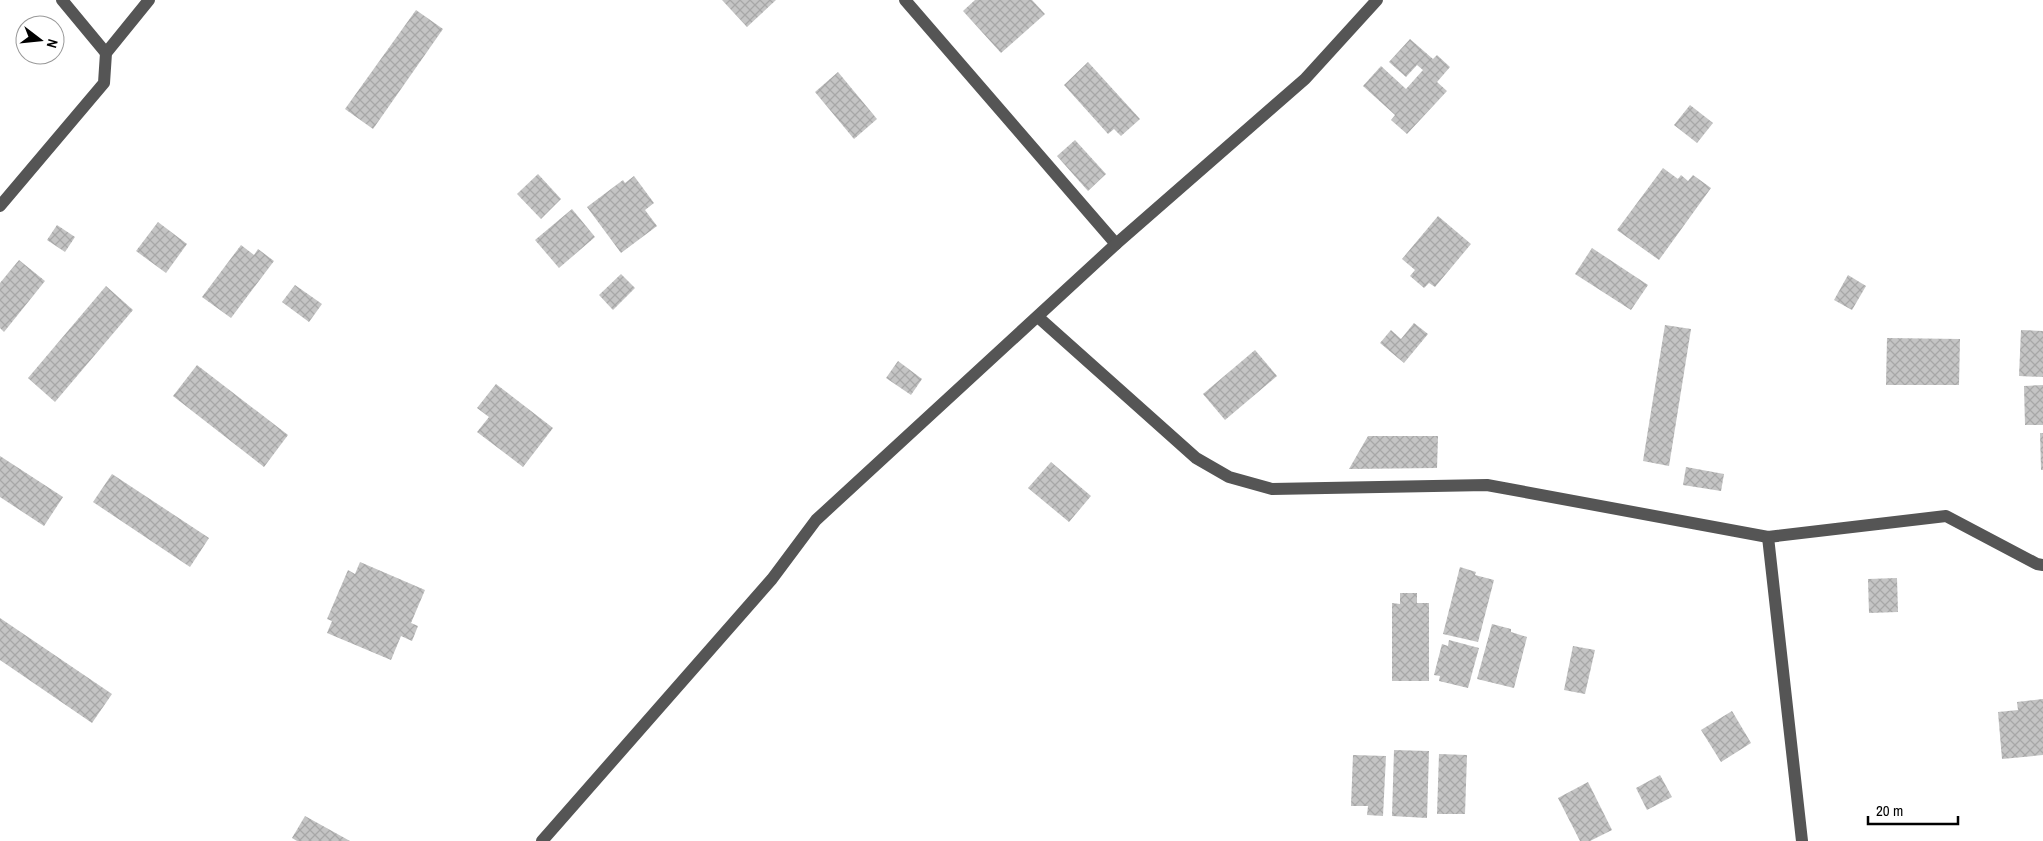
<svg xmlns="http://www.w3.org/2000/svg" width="2043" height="841" font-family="'Archivo Narrow',sans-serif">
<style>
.building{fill:url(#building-cross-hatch)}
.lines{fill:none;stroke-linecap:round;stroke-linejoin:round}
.minor{stroke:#555;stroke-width:12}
</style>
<defs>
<pattern id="building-cross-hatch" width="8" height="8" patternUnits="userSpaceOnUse" patternTransform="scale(1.25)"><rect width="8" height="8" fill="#c4c4c4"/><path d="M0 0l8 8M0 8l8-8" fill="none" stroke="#a7a7a7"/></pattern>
</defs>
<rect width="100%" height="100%" fill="#fff"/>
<g class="building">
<polygon points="722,0 776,0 747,27"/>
<polygon points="975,0 1032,0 1045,14 1001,53 963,11"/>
<polygon points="416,10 443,29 373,129 345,109"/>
<polygon points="1410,39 1433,59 1437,55 1450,67 1437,82 1447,91 1407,134 1391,120 1395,115 1363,86 1381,66 1406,89 1423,70 1417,65 1406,77 1389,62"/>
<polygon points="1088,62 1140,119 1121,136 1114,129 1108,134 1064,85"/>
<polygon points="838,72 877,119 854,139 815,92"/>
<polygon points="1690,105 1713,123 1697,143 1674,125"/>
<polygon points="1075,140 1106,174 1088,191 1057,156"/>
<polygon points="1663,168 1678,179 1681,175 1688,181 1693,175 1711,188 1659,260 1617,230"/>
<polygon points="538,174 561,199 541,219 517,194"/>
<polygon points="634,176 654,203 645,210 657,226 621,253 587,207 623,180 625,183"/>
<polygon points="572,209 595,237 559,268 535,240"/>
<polygon points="1438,216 1471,244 1435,287 1429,283 1424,288 1410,276 1415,270 1402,259"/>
<polygon points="158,222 187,244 166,273 136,251"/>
<polygon points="57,225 75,237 65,252 47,240"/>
<polygon points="241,245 254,255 258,249 274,261 231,318 202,297"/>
<polygon points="1592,248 1648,285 1631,310 1575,274"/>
<polygon points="19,260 45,281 4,332 0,328 0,283"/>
<polygon points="621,274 635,288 613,310 599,295"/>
<polygon points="1848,275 1866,286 1852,310 1834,300"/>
<polygon points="295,285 322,304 309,322 282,302"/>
<polygon points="106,286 133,310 55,402 28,378"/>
<polygon points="1414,323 1428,334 1404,363 1380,343 1391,330 1401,339"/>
<polygon points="1665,325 1691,329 1669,466 1643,461"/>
<polygon points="2021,330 2043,331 2043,377 2019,376"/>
<polygon points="1887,338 1960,339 1959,385 1886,385"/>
<polygon points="1255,350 1277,376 1225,420 1203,394"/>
<polygon points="898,361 922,379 911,395 886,378"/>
<polygon points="197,365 288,435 264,467 173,396"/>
<polygon points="496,384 553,428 523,467 477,432 489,417 477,408"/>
<polygon points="2043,385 2043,425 2025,425 2024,386"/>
<polygon points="2040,433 2043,433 2043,470 2041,470"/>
<polygon points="1368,436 1438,436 1437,468 1349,469"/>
<polygon points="0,456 63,497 44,526 0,497"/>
<polygon points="1051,462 1091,496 1069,522 1028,488"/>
<polygon points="1686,467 1724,474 1721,491 1683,485"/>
<polygon points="112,474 209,538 190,567 93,502"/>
<polygon points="360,562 425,590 411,623 418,626 412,641 401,636 391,660 327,633 332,621 327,619 348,570 355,574"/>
<polygon points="1460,567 1476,572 1475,575 1494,580 1478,642 1443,634"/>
<polygon points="1897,578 1898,612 1869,613 1868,579"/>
<polygon points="1400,593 1417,593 1417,603 1429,603 1429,681 1392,681 1392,603 1400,604"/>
<polygon points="0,618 112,694 92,723 0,660"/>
<polygon points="1492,624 1511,629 1511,632 1527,637 1514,688 1477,679"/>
<polygon points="1449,640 1479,648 1468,688 1439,681 1440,676 1434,675 1442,644 1448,646"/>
<polygon points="1573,646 1595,650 1585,694 1564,690"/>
<polygon points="2043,699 2043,755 2002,759 1998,712 2018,710 2017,702"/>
<polygon points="1732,711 1751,743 1721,762 1701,730"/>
<polygon points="1394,750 1429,751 1427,818 1392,816"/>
<polygon points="1439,754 1467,755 1465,814 1437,814"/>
<polygon points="1353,755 1386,756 1383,816 1367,815 1368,806 1351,806"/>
<polygon points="1660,775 1672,797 1647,810 1636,788"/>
<polygon points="1588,782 1612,830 1590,841 1580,841 1558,798"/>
<polygon points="305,816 350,841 297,841 292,838"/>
</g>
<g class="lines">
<g class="minor">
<polyline points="62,0 106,53"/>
<polyline points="905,0 1116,244"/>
<polyline points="0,206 104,83 106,53 149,0"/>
<polyline points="1038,317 1196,458 1229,477 1272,489 1487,485 1768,537 1946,516 2037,564 2043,565"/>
<polyline points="1768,537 1802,841"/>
<polyline points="542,841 772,579 816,520 1116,244 1305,79 1377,0"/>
</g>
</g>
<g transform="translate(40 40) rotate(106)"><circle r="24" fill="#ffffff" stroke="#999999"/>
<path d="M0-4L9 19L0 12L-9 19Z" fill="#000000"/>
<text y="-8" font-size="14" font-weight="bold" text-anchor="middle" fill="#000000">N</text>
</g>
<path d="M1868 816v8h90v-8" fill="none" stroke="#000000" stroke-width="2.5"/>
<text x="1876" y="816" font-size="15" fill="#000000" stroke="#ffffff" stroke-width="4" paint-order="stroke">20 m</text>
</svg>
